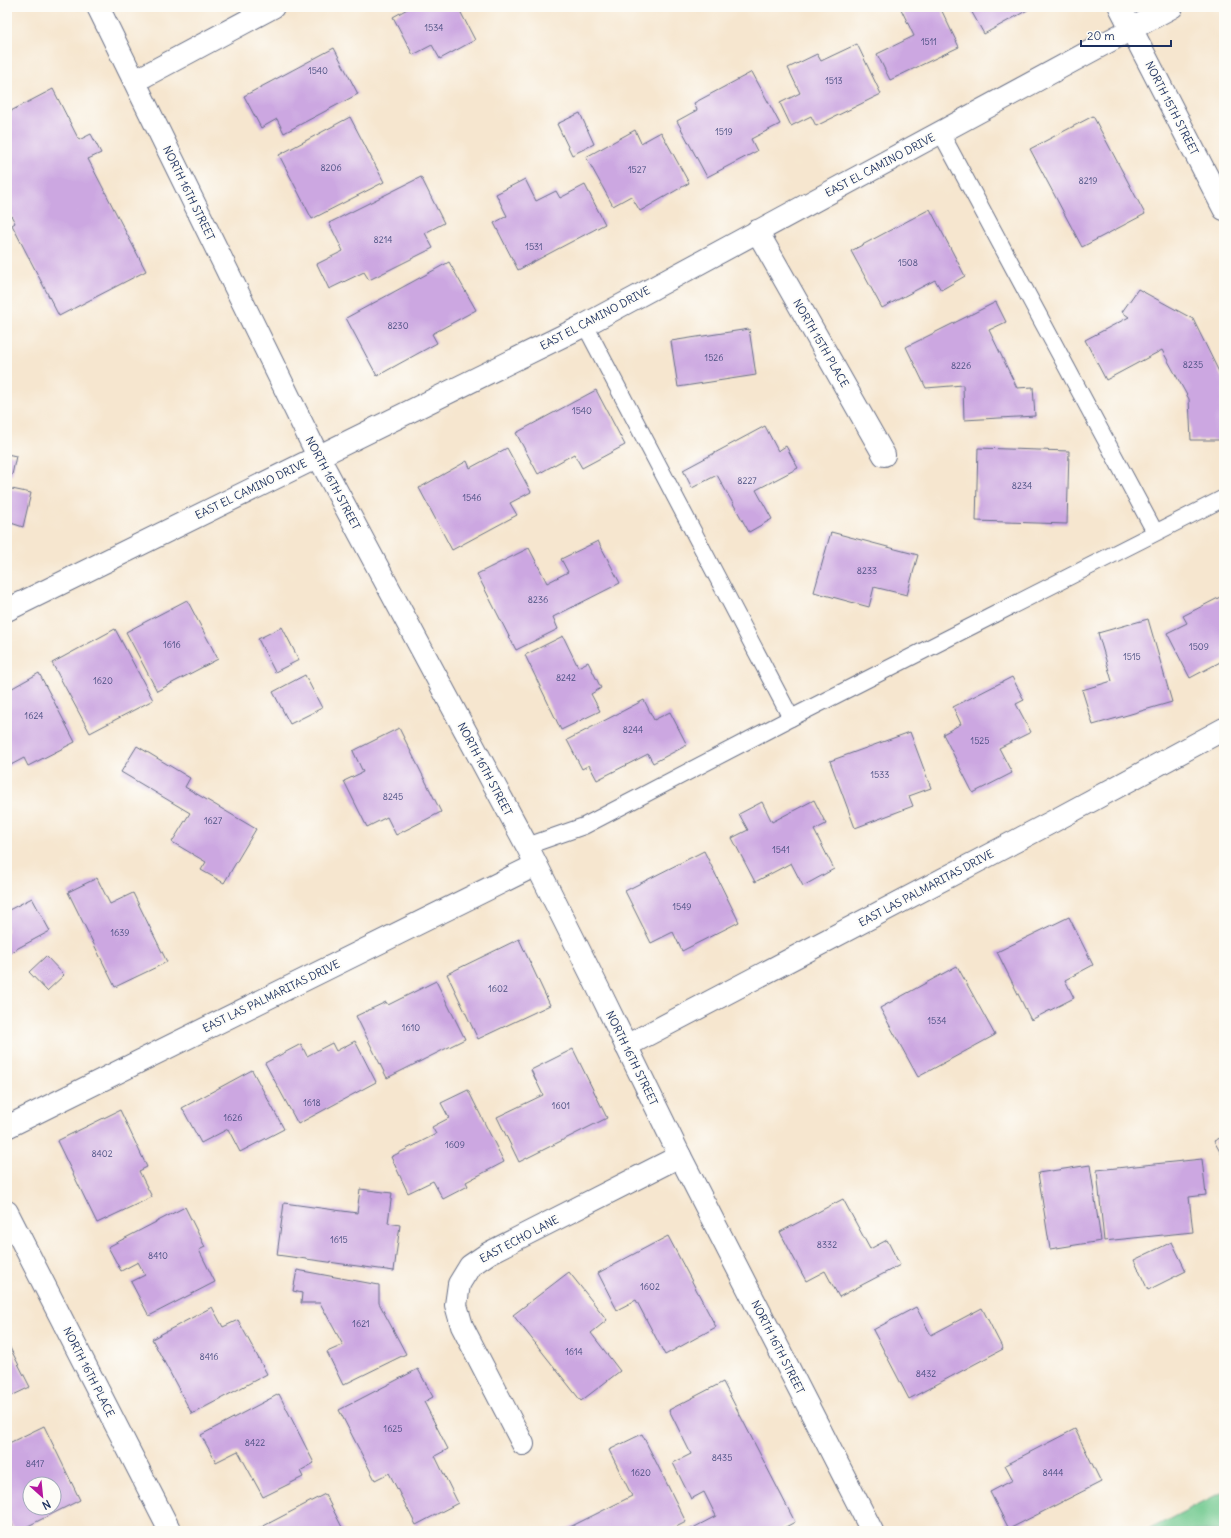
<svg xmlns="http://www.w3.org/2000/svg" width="1231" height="1538" font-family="Delius,sans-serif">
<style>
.green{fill:#71c98f;stroke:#467c76}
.building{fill:#cca7e1;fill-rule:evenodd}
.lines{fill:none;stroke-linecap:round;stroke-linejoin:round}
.lane-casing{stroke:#686f86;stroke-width:18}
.street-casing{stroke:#686f86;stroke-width:24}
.lane{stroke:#fff;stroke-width:16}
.street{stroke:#fff;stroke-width:22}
.labels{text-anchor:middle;stroke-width:4;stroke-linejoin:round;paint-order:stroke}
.number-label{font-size:9px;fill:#474d7f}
.street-label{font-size:11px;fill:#1b2f5e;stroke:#fdfcf7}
</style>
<rect width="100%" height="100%" fill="#fdfcf7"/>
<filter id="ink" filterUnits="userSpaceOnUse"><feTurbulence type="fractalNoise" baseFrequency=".025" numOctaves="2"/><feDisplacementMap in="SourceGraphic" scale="8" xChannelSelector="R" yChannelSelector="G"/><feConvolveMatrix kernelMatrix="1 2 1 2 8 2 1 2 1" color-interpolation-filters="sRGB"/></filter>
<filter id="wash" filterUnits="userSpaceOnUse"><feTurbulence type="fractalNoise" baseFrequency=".012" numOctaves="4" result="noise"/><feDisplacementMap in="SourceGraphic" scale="16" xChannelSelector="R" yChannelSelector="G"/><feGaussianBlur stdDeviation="0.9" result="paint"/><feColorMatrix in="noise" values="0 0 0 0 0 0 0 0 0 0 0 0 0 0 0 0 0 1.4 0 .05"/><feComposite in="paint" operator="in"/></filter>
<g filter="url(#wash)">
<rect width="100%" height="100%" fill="#f6e6cf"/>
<polygon class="green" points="1224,1491 1224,1531 1146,1531"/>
<g id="blocks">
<g class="building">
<polygon points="408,7 458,7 475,40 440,59 432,45 413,55 393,17 409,8"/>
<polygon points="900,7 940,7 959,47 890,80 877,54 914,36"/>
<polygon points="969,7 1033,7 984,34"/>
<polygon points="857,44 881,94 816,126 811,116 791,126 780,103 800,93 788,68 817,54 821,61"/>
<polygon points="334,48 358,94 284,133 277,119 261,128 244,96"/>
<polygon points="752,72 780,124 751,139 757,151 707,177 677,121 697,110 694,103"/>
<polygon points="53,89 79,140 91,134 101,153 88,159 146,271 59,316 12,225 15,223 7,208 7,113"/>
<polygon points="580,113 594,144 572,155 557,124"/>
<polygon points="1093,116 1145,214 1082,247 1030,149"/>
<polygon points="350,117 384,182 312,219 279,155"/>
<polygon points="635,130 641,143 661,132 689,183 640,211 631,196 613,206 586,157"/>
<polygon points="421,177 444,223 425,233 433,248 369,280 364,272 329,289 317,264 343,251 329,223"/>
<polygon points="525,179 536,201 556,191 560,198 585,185 605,224 518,270 494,223 507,216 496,194"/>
<polygon points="930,209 965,276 941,290 935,280 882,308 851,251"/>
<polygon points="449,262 476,310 432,334 437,343 377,376 346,318"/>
<polygon points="1138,289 1193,319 1224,382 1224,440 1191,440 1189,399 1162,350 1106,380 1085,340 1129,317 1122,312"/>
<polygon points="996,302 1006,322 989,330 1017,388 1033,387 1035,416 964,420 963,385 926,388 906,347"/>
<polygon points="749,329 756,375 678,387 671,341"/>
<polygon points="596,390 625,445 582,468 574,454 538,474 516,433"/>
<polygon points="765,426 778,451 786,446 798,468 756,490 772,519 749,532 717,475 692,488 683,470"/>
<polygon points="507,448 531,492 510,503 517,515 452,550 419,488 467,461 470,468"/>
<polygon points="978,448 1069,451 1067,524 976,521"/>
<polygon points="7,454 16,456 12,475 7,474"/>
<polygon points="7,488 31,493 23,527 11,523 7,525"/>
<polygon points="831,532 918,555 907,595 874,587 869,607 814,592"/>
<polygon points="598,541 620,583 553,617 558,629 516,650 477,574 529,548 547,583 568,572 561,559"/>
<polygon points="1224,595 1224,660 1190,678 1167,633 1187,623 1183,616"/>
<polygon points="187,600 218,659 157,691 126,632"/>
<polygon points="1148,619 1172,702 1093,725 1082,690 1112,681 1098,633"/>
<polygon points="282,627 299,660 275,672 258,639"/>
<polygon points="115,629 153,700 90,733 52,663"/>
<polygon points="563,636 578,667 588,662 601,688 591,694 600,711 561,730 525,655"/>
<polygon points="39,673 75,742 28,766 24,758 7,767 7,691"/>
<polygon points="305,675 322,708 290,724 273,692"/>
<polygon points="1012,677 1024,700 1016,704 1031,732 999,748 1012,773 973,793 943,734 961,724 953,707"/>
<polygon points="644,700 654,720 670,712 687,745 653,763 648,754 597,780 589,765 582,769 567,740"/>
<polygon points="399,728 441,812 396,835 387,817 367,827 344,781 363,772 353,751"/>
<polygon points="910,732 931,788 909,796 913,806 855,828 830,761"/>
<polygon points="137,746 190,778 185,787 256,829 224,883 201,870 206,862 172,842 190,813 121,772"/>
<polygon points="814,800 826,824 814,830 834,869 803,886 791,863 755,882 732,838 748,830 739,814 762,802 772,822"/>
<polygon points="704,851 739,922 682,951 673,932 651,943 625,891"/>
<polygon points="97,878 110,904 133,893 167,962 115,987 68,892"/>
<polygon points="32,898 50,931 7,954 7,911"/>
<polygon points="1069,917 1093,965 1065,980 1074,998 1031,1020 997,952"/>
<polygon points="519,939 550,1005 478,1039 447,974"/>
<polygon points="46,956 64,975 47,991 29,972"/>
<polygon points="957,966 995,1035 918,1077 880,1008"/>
<polygon points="436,981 465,1039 387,1078 356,1016 386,1002 388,1005"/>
<polygon points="355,1041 376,1082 298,1124 265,1063 301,1044 307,1056 332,1043 336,1051"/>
<polygon points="573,1049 607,1118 519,1162 497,1117 543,1095 531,1070"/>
<polygon points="252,1070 284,1129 240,1152 228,1129 201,1143 182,1108"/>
<polygon points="468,1090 504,1162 466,1182 468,1186 443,1199 433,1181 408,1193 391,1157 436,1134 432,1127 449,1118 441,1103"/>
<polygon points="120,1110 147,1167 139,1171 152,1197 97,1223 57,1141"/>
<polygon points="1224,1136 1224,1159 1214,1141"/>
<polygon points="1202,1159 1206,1195 1189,1197 1193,1232 1104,1241 1097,1170"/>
<polygon points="1090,1165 1101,1241 1050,1249 1038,1173"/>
<polygon points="360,1189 392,1193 388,1223 400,1225 394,1271 277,1255 284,1203 357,1213"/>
<polygon points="843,1199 870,1249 887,1240 900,1265 839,1297 825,1271 806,1281 780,1232"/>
<polygon points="185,1207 205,1247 199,1250 215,1282 149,1316 131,1282 145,1275 138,1262 121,1271 108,1247"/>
<polygon points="668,1236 716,1327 665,1355 636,1300 617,1310 598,1273"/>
<polygon points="1172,1242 1186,1271 1148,1290 1134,1260"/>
<polygon points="297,1270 379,1285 379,1303 406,1354 343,1385 327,1352 343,1345 320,1303 301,1303 302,1293 293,1291"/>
<polygon points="569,1272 607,1320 591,1333 620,1371 581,1401 513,1315"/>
<polygon points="212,1307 223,1327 238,1320 267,1374 192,1414 152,1339"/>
<polygon points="916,1307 931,1335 982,1308 1003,1349 909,1399 873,1330"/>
<polygon points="7,1342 30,1387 7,1398"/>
<polygon points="418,1369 433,1397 424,1402 448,1449 435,1456 458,1503 416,1525 389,1473 375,1480 339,1410"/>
<polygon points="723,1382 795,1522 778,1531 690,1531 689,1530 716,1516 704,1492 691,1499 673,1463 691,1454 669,1410"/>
<polygon points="279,1394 314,1463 300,1471 303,1477 263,1497 238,1451 216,1462 201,1435"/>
<path d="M44 1426 80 1500 18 1531H15L7 1515V1444ZM30 1484H54V1508H30Z"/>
<polygon points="1075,1429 1101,1482 1009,1529 990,1492 1013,1480 1005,1465"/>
<polygon points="642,1434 686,1522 668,1531 562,1531 632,1496 609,1450"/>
<polygon points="325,1494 344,1531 254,1531"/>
</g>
</g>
</g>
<g filter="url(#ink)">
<use href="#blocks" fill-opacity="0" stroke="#686f86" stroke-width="1"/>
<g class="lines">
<g class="lane-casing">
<g id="lane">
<polyline points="941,133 1155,532"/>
<polyline points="585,325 791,718"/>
<polyline points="527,846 584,826 791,718 1224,498"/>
</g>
</g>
<g class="street-casing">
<g id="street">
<polyline points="98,7 318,456 527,846 601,994 680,1156 872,1531"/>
<polyline points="1120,7 1224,209"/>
<polyline points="135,81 273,7"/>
<polyline points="757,231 884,455"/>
<polyline points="7,610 585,325 1172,7"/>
<polyline points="626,1046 1050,823 1224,729"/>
<polyline points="7,1127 536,865"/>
<polyline points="7,1212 170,1531"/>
<polyline points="523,1444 462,1326 456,1305 459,1284 470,1266 489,1253 680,1156"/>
</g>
</g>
<use href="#lane" class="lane"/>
<use href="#street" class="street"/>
</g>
</g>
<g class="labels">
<g class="number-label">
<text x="434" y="31">1534</text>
<text x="929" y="45">1511</text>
<text x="318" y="74">1540</text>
<text x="834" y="84">1513</text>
<text x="724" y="135">1519</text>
<text x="331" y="171">8206</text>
<text x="637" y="173">1527</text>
<text x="1088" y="184">8219</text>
<text x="383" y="243">8214</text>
<text x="534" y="250">1531</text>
<text x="908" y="266">1508</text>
<text x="398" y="329">8230</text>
<text x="714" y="361">1526</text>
<text x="1193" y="368">8235</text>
<text x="961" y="369">8226</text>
<text x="582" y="414">1540</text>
<text x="747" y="484">8227</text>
<text x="1022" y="489">8234</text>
<text x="472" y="501">1546</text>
<text x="867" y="574">8233</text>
<text x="538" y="603">8236</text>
<text x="172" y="648">1616</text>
<text x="1199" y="650">1509</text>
<text x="1132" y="660">1515</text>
<text x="566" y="681">8242</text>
<text x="103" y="684">1620</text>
<text x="34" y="719">1624</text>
<text x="633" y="733">8244</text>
<text x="980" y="744">1525</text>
<text x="880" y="778">1533</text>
<text x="393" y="800">8245</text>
<text x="213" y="824">1627</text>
<text x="781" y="853">1541</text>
<text x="682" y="910">1549</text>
<text x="120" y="936">1639</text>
<text x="498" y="992">1602</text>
<text x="937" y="1024">1534</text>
<text x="411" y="1031">1610</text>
<text x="312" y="1106">1618</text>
<text x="561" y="1109">1601</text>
<text x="233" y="1121">1626</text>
<text x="455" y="1148">1609</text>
<text x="102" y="1157">8402</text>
<text x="339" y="1243">1615</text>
<text x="827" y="1248">8332</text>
<text x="158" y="1259">8410</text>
<text x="650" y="1290">1602</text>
<text x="361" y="1327">1621</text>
<text x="574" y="1355">1614</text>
<text x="209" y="1360">8416</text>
<text x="926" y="1377">8432</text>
<text x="393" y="1432">1625</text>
<text x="255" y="1446">8422</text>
<text x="722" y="1461">8435</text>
<text x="35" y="1467">8417</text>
<text x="641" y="1476">1620</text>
<text x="1053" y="1476">8444</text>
</g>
<g class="street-label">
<text transform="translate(1172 108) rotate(63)" y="4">NORTH 15TH STREET</text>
<text transform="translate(880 165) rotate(-28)" y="4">EAST EL CAMINO DRIVE</text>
<text transform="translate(189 193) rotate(64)" y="4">NORTH 16TH STREET</text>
<text transform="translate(595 318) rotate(-28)" y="4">EAST EL CAMINO DRIVE</text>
<text transform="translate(821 343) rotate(60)" y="4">NORTH 15TH PLACE</text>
<text transform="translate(333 483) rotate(62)" y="4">NORTH 16TH STREET</text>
<text transform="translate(251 489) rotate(-26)" y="4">EAST EL CAMINO DRIVE</text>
<text transform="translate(485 769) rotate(62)" y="4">NORTH 16TH STREET</text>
<text transform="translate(926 888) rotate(-28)" y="4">EAST LAS PALMARITAS DRIVE</text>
<text transform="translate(271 996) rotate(-26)" y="4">EAST LAS PALMARITAS DRIVE</text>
<text transform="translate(632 1058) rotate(64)" y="4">NORTH 16TH STREET</text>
<text transform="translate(519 1239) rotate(-28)" y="4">EAST ECHO LANE</text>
<text transform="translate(778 1347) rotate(63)" y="4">NORTH 16TH STREET</text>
<text transform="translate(89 1372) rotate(63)" y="4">NORTH 16TH PLACE</text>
</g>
</g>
<rect width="1231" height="1538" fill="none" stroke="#fdfcf7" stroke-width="24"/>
<g transform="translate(42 1496) rotate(153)"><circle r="19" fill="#fdfcf7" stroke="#a3aaba"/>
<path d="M0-3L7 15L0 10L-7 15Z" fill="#b5179e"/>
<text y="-6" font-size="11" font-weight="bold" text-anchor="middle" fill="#1b2f5e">N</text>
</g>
<path d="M1081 40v6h90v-6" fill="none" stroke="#1b2f5e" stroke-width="2"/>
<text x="1087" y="40" font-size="12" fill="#1b2f5e" stroke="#fdfcf7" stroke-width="3" paint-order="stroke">20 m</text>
</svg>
